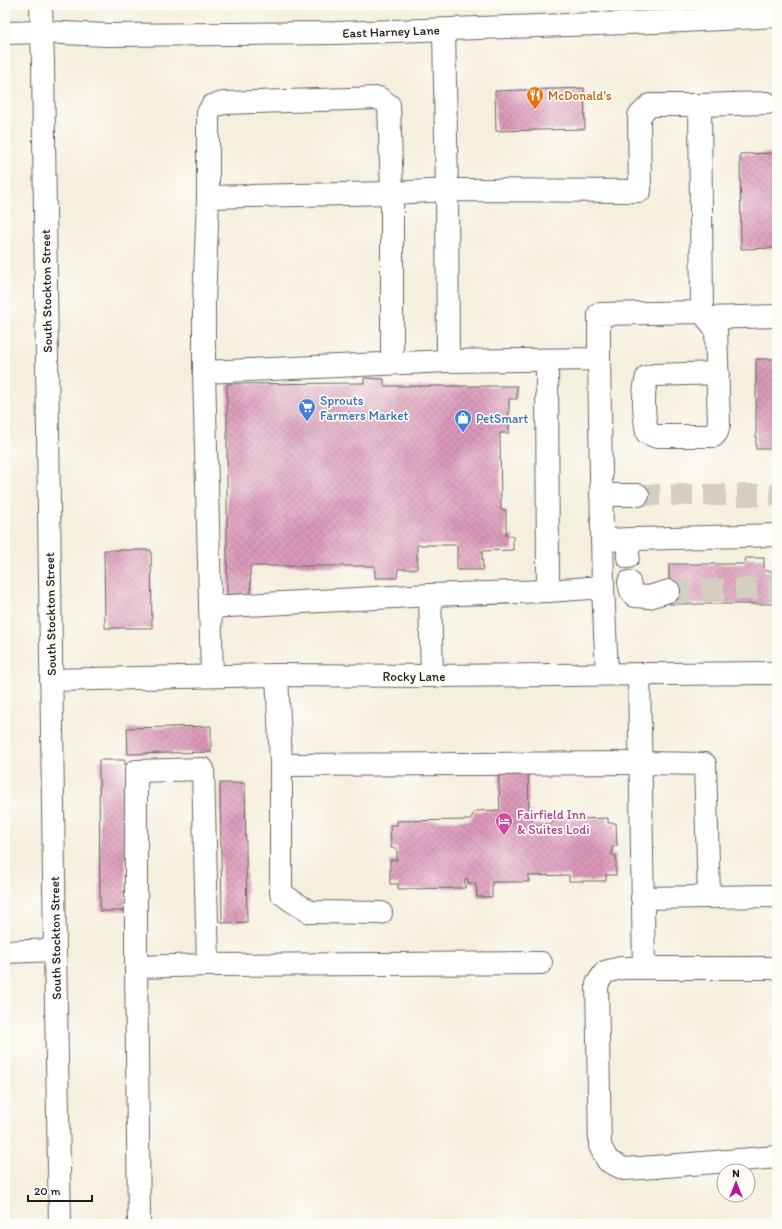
<svg xmlns="http://www.w3.org/2000/svg" width="782" height="1229" font-family="Itim,sans-serif">
<style>
.building{fill:url(#building-cross-hatch)}
.lines{fill:none;stroke-linecap:round;stroke-linejoin:round}
.minor-tunnel{stroke:#d4cfc0;stroke-width:22;stroke-dasharray:22 11;stroke-linecap:butt}
.minor-casing{stroke:#686660;stroke-width:24}
.major-casing{stroke:#686660;stroke-width:24}
.minor{stroke:#fff;stroke-width:22}
.major{stroke:#fff;stroke-width:22}
.labels{text-anchor:middle;stroke-width:3.5;stroke-linejoin:round;paint-order:stroke}
.street-label{font-size:13px;fill:#1c1c1c;stroke:#fdfcf7}
.food-label{font-size:13px;fill:#c56008;stroke:#fdfcf7;text-anchor:start}
.shop-label{font-size:13px;fill:#366cbe;stroke:#fdfcf7;text-anchor:start}
.hotel-label{font-size:13px;fill:#b23c85;stroke:#fdfcf7;text-anchor:start}
</style>
<defs>
<pattern id="building-cross-hatch" width="8" height="8" patternUnits="userSpaceOnUse"><rect width="8" height="8" fill="#da98b8"/><path d="M0 0l8 8M0 8l8-8" fill="none" stroke="#ba829e"/></pattern>
</defs>
<rect width="100%" height="100%" fill="#fdfcf7"/>
<filter id="ink" filterUnits="userSpaceOnUse"><feTurbulence type="fractalNoise" baseFrequency=".025" numOctaves="2"/><feDisplacementMap in="SourceGraphic" scale="8" xChannelSelector="R" yChannelSelector="G"/><feConvolveMatrix kernelMatrix="1 2 1 2 8 2 1 2 1" color-interpolation-filters="sRGB"/></filter>
<filter id="wash" filterUnits="userSpaceOnUse"><feTurbulence type="fractalNoise" baseFrequency=".012" numOctaves="4" result="noise"/><feDisplacementMap in="SourceGraphic" scale="16" xChannelSelector="R" yChannelSelector="G"/><feGaussianBlur stdDeviation="0.9" result="paint"/><feColorMatrix in="noise" values="0 0 0 0 0 0 0 0 0 0 0 0 0 0 0 0 0 1.4 0 .05"/><feComposite in="paint" operator="in"/></filter>
<g filter="url(#wash)">
<rect width="100%" height="100%" fill="#f5efdd"/>
<g id="blocks">
<g class="building">
<polygon points="584,88 585,129 496,131 495,91"/>
<polygon points="777,153 777,248 741,249 740,154"/>
<rect x="756" y="359" width="21" height="90"/>
<polygon points="364,378 384,379 384,386 517,386 517,399 509,399 509,433 500,433 501,510 506,510 506,536 513,536 513,550 482,551 483,570 457,570 457,545 417,545 417,569 398,569 397,578 375,578 375,566 250,566 251,594 227,594 227,384 364,383"/>
<polygon points="104,550 151,550 152,628 105,628"/>
<polygon points="746,558 764,558 764,571 777,571 777,604 669,604 669,564 744,564"/>
<polygon points="211,726 211,752 128,754 127,728"/>
<polygon points="99,760 125,760 126,911 100,911"/>
<polygon points="528,766 529,812 532,812 532,825 552,824 552,820 608,818 608,823 616,823 617,846 612,847 612,855 616,855 616,875 606,875 606,881 569,881 569,875 528,876 529,882 492,882 492,897 477,897 476,886 475,886 475,883 468,883 468,879 465,879 465,888 398,889 398,884 390,884 390,860 397,860 397,848 391,848 390,825 397,825 397,821 470,820 475,811 500,810 498,767"/>
<polygon points="220,783 245,783 247,922 222,923"/>
</g>
</g>
</g>
<g filter="url(#ink)">
<use href="#blocks" fill-opacity="0" stroke="#686660" stroke-width="1"/>
<g class="lines">
<g class="minor-tunnel">
<polyline points="638,495 777,495"/>
<polyline points="669,591 777,588"/>
</g>
<g class="minor-casing">
<g id="minor">
<polyline points="41,5 43,63 55,950 60,1224"/>
<polyline points="700,105 767,103"/>
<polyline points="208,197 208,113 212,106 224,103 379,98 389,105 392,193 392,363"/>
<path d="M702 312 716 329 719 424 717 432 714 436H654L647 433C644 417 642 393 647 377L655 375 718 373"/>
<polyline points="707,318 777,316"/>
<polyline points="599,359 599,314 702,312 700,105 650,105 639,116 640,191 447,190 448,361 599,359 603,587"/>
<polyline points="547,360 548,591"/>
<polyline points="204,372 448,361"/>
<polyline points="601,495 638,495"/>
<polyline points="628,539 628,557"/>
<polyline points="602,540 777,535"/>
<polyline points="629,582 631,591 635,596 649,597 669,591"/>
<polyline points="210,607 430,595"/>
<polyline points="639,674 644,968"/>
<polyline points="277,675 281,765 281,893 292,901 310,912 381,913"/>
<polyline points="212,676 204,372 204,304 208,197 392,193 447,190 444,30"/>
<polyline points="432,676 430,595 548,591 603,587 607,674"/>
<polyline points="51,680 277,675 432,676 777,673"/>
<polyline points="281,765 640,763 705,764 709,896"/>
<polyline points="642,898 777,896"/>
<polyline points="5,952 55,950"/>
<polyline points="136,967 208,965 541,963"/>
<polyline points="777,968 621,968 605,972 597,984 600,1146 608,1161 624,1169 641,1168 777,1157"/>
<polyline points="139,1224 136,967 136,771 203,769 208,965"/>
</g>
</g>
<g class="major-casing">
<polyline id="major" points="5,33 42,32 106,35 336,33 682,21 777,16"/>
</g>
<use href="#minor" class="minor"/>
<use href="#major" class="major"/>
</g>
</g>
<defs>
<g id="restaurant-pin" transform="scale(0.9)"><path d="M0 17L-7.5 6A9.5 9.5 0 1 1 7.5 6Z" fill="#e8710a" stroke="#fdfcf7"/><path d="M-5-6h1v4h1v-4h1v4h1v-4h1v5L-1.5 .5V6h-2V.5L-5-1ZM5-6V6H3V1.5H1.5Q1.5-4 5-6Z" fill="#fff"/></g>
<g id="supermarket-pin" transform="scale(0.9)"><path d="M0 17L-7.5 6A9.5 9.5 0 1 1 7.5 6Z" fill="#3f7fe0" stroke="#fdfcf7"/><path d="M-6-5.5h2.5l.6 2H6L4.5 2H-2.5L-4.4-4H-6ZM-1.5 3.2a1.3 1.3 0 1 0 .1 0ZM3 3.2a1.3 1.3 0 1 0 .1 0Z" fill="#fff"/></g>
<g id="shop-pin" transform="scale(0.9)"><path d="M0 17L-7.5 6A9.5 9.5 0 1 1 7.5 6Z" fill="#3f7fe0" stroke="#fdfcf7"/><path d="M-5-2.5h2.3a2.7 3.5 0 0 1 5.4 0H5L5.5 6h-11ZM-1.5-2.5h3a1.5 2.3 0 0 0-3 0Z" fill="#fff"/></g>
<g id="hotel-pin" transform="scale(0.9)"><path d="M0 17L-7.5 6A9.5 9.5 0 1 1 7.5 6Z" fill="#d1479c" stroke="#fdfcf7"/><path d="M-6-4.5h1.5V1H6V5H4.5V3h-9V5H-6ZM-4 0a1.8 1.8 0 1 1 3.6 0ZM.5 0V-2.5h3Q6-2.5 6 0Z" fill="#fff"/></g>
</defs>
<g fill-rule="evenodd">
<use href="#restaurant-pin" x="535" y="95"/>
<use href="#supermarket-pin" x="307" y="407"/>
<use href="#shop-pin" x="463" y="418"/>
<use href="#hotel-pin" x="504" y="821"/>
</g>
<g class="labels">
<g class="street-label">
<text transform="translate(391 31) rotate(-2)" y="5">East Harney Lane</text>
<text transform="translate(46 291) rotate(-91)" y="5">South Stockton Street</text>
<text transform="translate(50 614) rotate(-91)" y="5">South Stockton Street</text>
<text x="414" y="681">Rocky Lane</text>
<text transform="translate(55 938) rotate(-91)" y="5">South Stockton Street</text>
</g>
<g class="food-label">
<text x="548" y="100">McDonald's</text>
</g>
<g class="shop-label">
<text x="320" y="405">Sprouts<tspan x="320" dy="15">Farmers Market</tspan></text>
<text x="476" y="423">PetSmart</text>
</g>
<g class="hotel-label">
<text x="517" y="819">Fairfield Inn<tspan x="517" dy="15">&amp; Suites Lodi</tspan></text>
</g>
</g>
<rect width="782" height="1229" fill="none" stroke="#fdfcf7" stroke-width="20"/>
<g transform="translate(736 1183)"><circle r="19" fill="#fdfcf7" stroke="#a3a29f"/>
<path d="M0-3L7 15L0 10L-7 15Z" fill="#b5179e"/>
<text y="-6" font-size="11" font-weight="bold" text-anchor="middle" fill="#1c1c1c">N</text>
</g>
<path d="M28 1195v6h64v-6" fill="none" stroke="#1c1c1c" stroke-width="2"/>
<text x="34" y="1195" font-size="12" fill="#1c1c1c" stroke="#fdfcf7" stroke-width="3" paint-order="stroke">20 m</text>
</svg>
